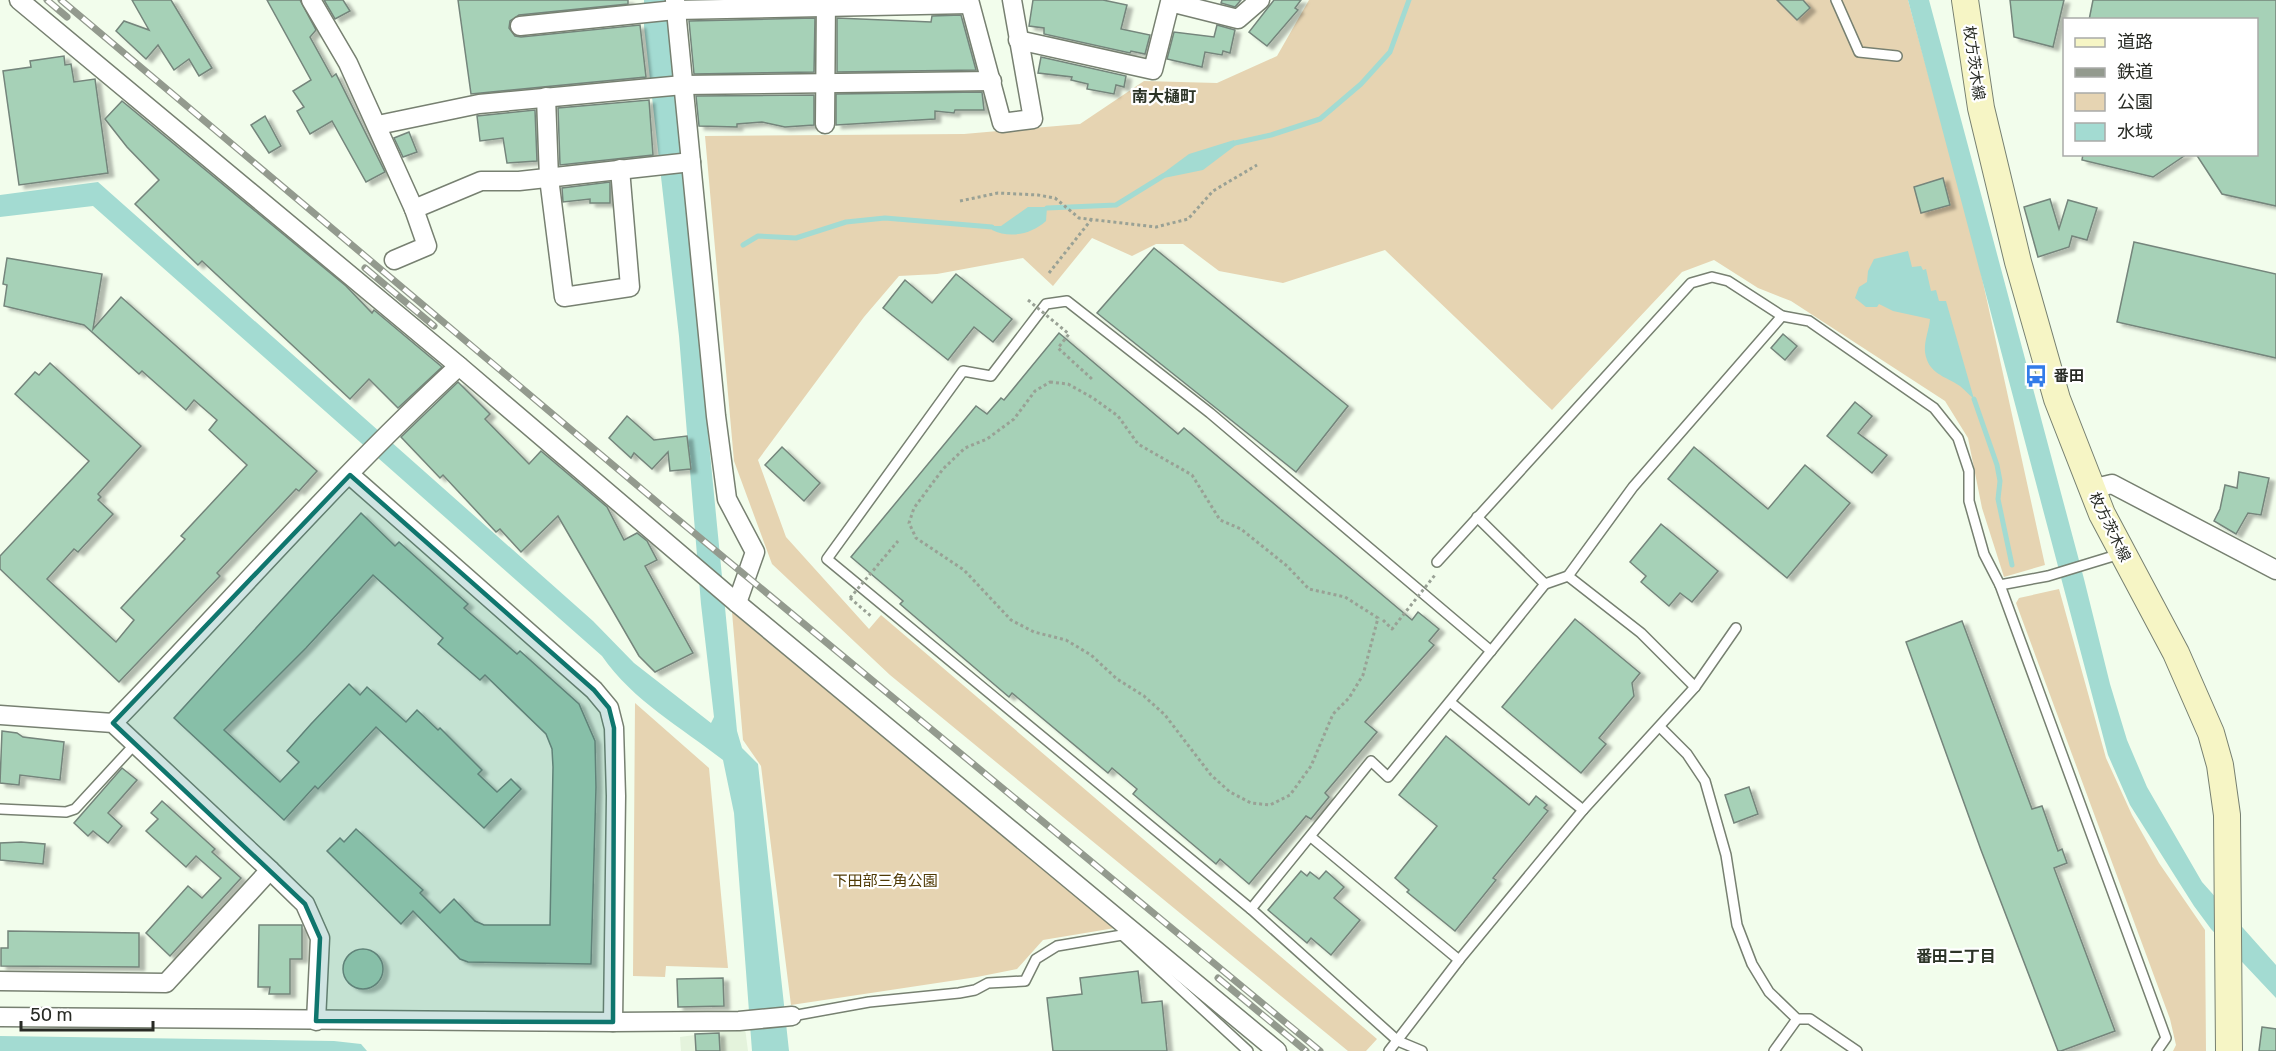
<svg xmlns="http://www.w3.org/2000/svg" width="2276" height="1051" font-family="Rubik,'Noto Sans JP',sans-serif">
<style>
.built{fill:#e4f3dc}
.green{fill:#e6d4b2}
.water{fill:#a3dbd2}
.lines{fill:none;stroke-linecap:round;stroke-linejoin:round}
.stream{stroke:#a3dbd2;stroke-width:5}
.building{fill:#a6d1b7;stroke:#74857b;stroke-width:1.5;filter:url(#shadow)}
.service-casing{stroke:#778071;stroke-width:12}
.minor-casing{stroke:#778071;stroke-width:21}
.secondary-casing{stroke:#778071;stroke-width:28}
.path{stroke:#99a195;stroke-width:3;stroke-dasharray:3 3;stroke-linecap:butt}
.service{stroke:#fff;stroke-width:9}
.minor{stroke:#fff;stroke-width:18}
.secondary{stroke:#f6f5c5;stroke-width:26}
.rail-casing{stroke:#939a8e;stroke-width:7}
.rail{stroke:#fff;stroke-width:4.5;stroke-dasharray:14;stroke-linecap:butt}
.path-bridge{stroke:#99a195;stroke-width:3;stroke-dasharray:3 3;stroke-linecap:butt}
.marked{fill:#0f766e;fill-opacity:0.2;stroke:#0f766e;stroke-width:4.5;stroke-linejoin:round}
.labels{text-anchor:middle;stroke-width:4.5;stroke-linejoin:round;paint-order:stroke}
.street-label{font-size:15px;fill:#282b25;stroke:#fff}
.poi-label{font-size:15px;font-weight:bold;fill:#282b25;stroke:#fff;text-anchor:start}
.park-label{font-size:15px;fill:#4f3904;stroke:#fff}
.neighbourhood-label{font-size:16px;font-weight:bold;fill:#2c3427;stroke:#fff}
</style>
<defs>
<filter id="shadow"><feDropShadow dx="5.5" dy="3.5" stdDeviation="1.5" flood-color="#0004"/></filter>
</defs>
<rect width="100%" height="100%" fill="#f2fdec"/>
<polygon class="built" points="745,1028 748,1051 681,1051 680,1037"/>
<g class="green">
<polygon points="1309,0 1908,0 1975,246 2045,565 2004,577 1982,508 1968,438 1945,401 1791,301 1758,288 1714,260 1682,272 1552,410 1385,250 1283,283 1219,271 1183,244 1156,244 1132,256 1092,238 1053,286 1023,258 937,274 899,276 864,317 758,460 786,537 869,629 881,615 1377,1039 1366,1051 1348,1051 890,675 772,564 734,461 705,136 964,134 1080,124 1144,81 1217,83 1277,56"/>
<polygon points="2059,589 2106,758 2132,815 2159,863 2205,930 2206,1051 2173,1051 2176,1045 2170,1019 2016,603 2019,598"/>
<polygon points="732,612 1115,928 1043,940 1017,969 977,977 791,1005 761,766 743,740"/>
<polygon points="635,703 709,768 728,968 666,966 665,977 633,976"/>
</g>
<g class="water">
<path d="M644 0H666L737 731 742 748 758 764 789 1051H752L734 813 723 760C681 727 633 701 602 656L93 206 0 217V195L98 182 593 621 634 663 711 723 714 717 701 604 679 336 644 26Z"/>
<polygon points="1908,0 1929,0 2084,579 2110,684 2127,740 2147,787 2202,882 2276,965 2276,998 2211,929 2194,906 2130,805 2108,755"/>
<polygon points="1234,140 1236,145 1203,170 1164,178 1162,174 1189,154"/>
<path d="M1028 207H1047L1046 221C1032 234 1010 239 992 230L993 226H1001Z"/>
<path d="M1908 251 1912 267 1921 266 1923 270 1926 269 1931 291 1936 290 1939 301H1946L1974 399C1969 395 1965 390 1960 386 1945 376 1928 374 1925 352 1924 341 1929 330 1930 319L1893 311 1879 304 1877 307H1866L1855 298 1859 287 1867 282 1868 271 1874 259Z"/>
<polygon points="0,1036 334,1041 361,1044 367,1051 0,1051"/>
</g>
<g class="lines">
<g class="stream">
<polyline points="1235,143 1271,135 1320,119 1361,84 1390,52 1409,0"/>
<polyline points="1047,208 1116,205 1163,176"/>
<polyline points="743,245 758,236 796,238 846,222 885,218 992,227"/>
<polyline points="1974,399 1997,465 2000,481 1998,499 2012,565"/>
</g>
</g>
<g class="building">
<polygon points="132,0 171,0 212,68 199,76 189,59 174,70 158,45 146,59 116,31 124,21 149,30"/>
<polygon points="267,0 300,0 316,30 310,37 332,77 336,74 385,172 366,182 332,121 310,134 297,111 304,107 293,91 311,80"/>
<polygon points="324,0 343,0 350,11 335,19"/>
<polygon points="458,0 628,0 628,4 519,15 510,21 509,28 515,36 521,37 640,25 646,77 471,94"/>
<polygon points="1033,0 1103,0 1127,5 1121,29 1150,35 1145,54 1131,51 1130,53 1044,34 1044,28 1029,26"/>
<polygon points="1222,0 1241,0 1235,7 1221,3"/>
<polygon points="1274,0 1301,0 1295,8 1298,10 1267,46 1249,32"/>
<polygon points="1777,0 1803,0 1810,8 1797,20"/>
<polygon points="2010,0 2064,0 2053,47 2014,37"/>
<polygon points="2093,0 2276,0 2276,206 2222,194 2196,154 2256,154 2256,20 2089,20"/>
<polygon points="961,15 976,70 837,72 837,18 931,22 932,16"/>
<polygon points="815,18 814,72 694,74 689,21"/>
<polygon points="1217,25 1235,30 1230,53 1223,51 1222,55 1205,52 1202,67 1167,59 1174,32 1214,37"/>
<polygon points="64,56 65,65 71,64 74,82 95,79 108,173 19,185 3,71 31,67 30,61"/>
<polygon points="1041,57 1126,76 1124,87 1116,85 1114,94 1087,89 1088,84 1071,80 1072,77 1038,73"/>
<polygon points="982,92 984,110 955,110 954,113 935,111 935,119 836,125 836,94"/>
<polygon points="814,95 814,125 785,127 762,122 737,124 737,127 699,126 696,96"/>
<polygon points="649,100 653,155 560,165 558,108"/>
<polygon points="122,101 346,286 372,313 374,310 442,367 398,408 369,379 350,399 202,261 198,265 135,204 159,180 127,147 105,119"/>
<polygon points="535,110 537,161 507,163 503,138 480,141 477,116"/>
<polygon points="265,116 281,146 269,153 251,125"/>
<polygon points="409,132 417,152 403,157 394,138"/>
<polygon points="2083,154 2187,154 2153,177 2082,160"/>
<polygon points="1943,178 1950,205 1921,213 1914,187"/>
<polygon points="610,182 610,203 590,203 590,199 563,202 562,188"/>
<polygon points="2050,199 2059,229 2068,200 2097,208 2087,240 2072,236 2069,247 2038,257 2024,207"/>
<polygon points="2134,242 2276,274 2276,358 2117,322"/>
<polygon points="1154,248 1348,406 1296,472 1097,313"/>
<polygon points="7,258 102,274 93,329 121,297 317,471 299,491 296,489 217,573 220,576 119,682 0,569 0,556 89,461 15,394 35,372 39,375 50,363 141,446 98,494 101,497 98,500 113,514 78,552 74,549 47,579 116,642 134,620 121,608 185,539 181,536 247,465 209,430 217,420 194,400 186,410 142,371 139,374 84,325 4,306 7,285 3,284"/>
<polygon points="956,274 1012,319 993,342 974,327 948,360 883,308 905,280 932,303"/>
<polygon points="1059,333 1178,434 1184,428 1412,620 1418,612 1439,629 1429,641 1434,645 1365,722 1377,732 1325,793 1329,797 1311,819 1306,816 1249,884 1220,859 1216,864 1133,794 1137,789 1112,768 1108,773 1012,693 1009,697 900,604 903,601 851,557 976,406 987,414 1001,398 1004,400"/>
<polygon points="1783,334 1797,346 1785,360 1771,348"/>
<polygon points="458,382 490,414 485,419 529,464 541,451 607,507 624,540 637,533 647,541 657,560 645,566 693,653 655,672 639,656 558,516 521,552 500,529 496,532 443,475 440,478 401,437"/>
<polygon points="1855,402 1872,416 1858,433 1887,455 1872,473 1827,436"/>
<polygon points="627,416 654,440 687,436 691,469 670,471 668,452 652,469 634,453 631,458 609,438"/>
<polygon points="782,447 820,483 804,501 765,465"/>
<polygon points="1694,447 1768,509 1805,465 1850,503 1787,578 1668,479"/>
<polygon points="2239,472 2269,478 2261,515 2248,513 2236,534 2214,521 2220,509 2225,485 2237,488"/>
<polygon points="361,513 395,546 399,542 468,604 464,608 517,654 520,651 579,704 595,741 596,787 591,964 468,962 460,959 413,911 401,924 327,851 340,838 344,842 356,829 423,890 420,893 440,913 454,899 475,921 484,925 550,925 553,767 552,749 546,734 485,675 480,680 438,644 443,638 373,575 306,648 224,730 280,782 299,762 287,751 311,724 349,684 360,695 367,687 406,722 417,710 438,730 440,728 482,770 478,774 497,792 511,779 521,789 484,828 376,727 318,789 315,786 284,820 174,718"/>
<polygon points="1661,524 1718,571 1692,602 1680,593 1669,606 1641,582 1646,576 1630,562"/>
<polygon points="1575,619 1640,673 1632,683 1634,696 1599,738 1606,744 1581,773 1502,707"/>
<polygon points="1962,621 2032,809 2042,806 2058,851 2062,849 2067,863 2054,868 2115,1031 2061,1051 2058,1051 1981,850 1906,642"/>
<polygon points="2,731 17,733 23,737 64,742 60,780 20,775 19,785 0,783"/>
<polygon points="1446,736 1529,805 1536,796 1547,805 1544,808 1548,811 1493,878 1496,880 1455,931 1407,892 1409,890 1395,878 1437,826 1399,795"/>
<polygon points="122,768 137,780 108,813 122,826 108,843 93,831 88,836 74,823"/>
<polygon points="1749,787 1758,814 1734,823 1725,795"/>
<polygon points="162,801 215,849 212,852 241,878 170,956 146,933 188,886 202,898 221,878 196,856 186,867 146,831 158,819 151,813"/>
<polygon points="21,842 45,844 43,864 0,860 0,843"/>
<polygon points="1301,871 1307,876 1310,872 1319,879 1326,871 1344,887 1334,898 1360,920 1331,955 1311,938 1307,943 1268,910"/>
<polygon points="259,925 302,925 302,959 290,959 290,994 269,994 270,987 258,987"/>
<polygon points="8,931 139,933 139,967 1,966 1,948 8,948"/>
<circle cx="363" cy="969" r="20"/>
<polygon points="1138,971 1142,1003 1162,1001 1167,1051 1053,1051 1047,998 1082,994 1080,978"/>
<polygon points="723,978 724,1006 678,1007 677,979"/>
<polygon points="2262,1027 2276,1029 2276,1051 2259,1051"/>
<polygon points="719,1033 720,1051 696,1051 695,1034"/>
</g>
<g class="lines">
<g class="service-casing">
<g id="service">
<polyline points="1836,0 1859,52 1897,56"/>
<polyline points="1477,517 1545,584 1568,576 1641,633 1695,687"/>
<polyline points="1437,562 1691,283 1712,277 1728,281 1782,316 1809,321 1934,408 1958,438 1969,471 1969,501 1984,554 2000,585 2048,576 2120,554"/>
<polyline points="1568,576 1633,487 1782,316"/>
<polyline points="2000,585 2166,1038 2157,1051"/>
<polyline points="1450,702 1583,810"/>
<polyline points="1660,727 1687,754 1705,781 1726,855 1737,925 1752,964 1769,992 1797,1019 1810,1019 1857,1051"/>
<polyline points="0,809 66,812 75,809 135,744"/>
<polyline points="1311,837 1459,960"/>
<polyline points="1251,909 1371,761 1388,777 1491,651"/>
<polyline points="792,1016 869,1002 959,993 975,990 988,983 1025,981 1036,959 1057,946 1122,935 1248,1051"/>
<polyline points="1389,1051 1459,960 1583,810 1695,687 1736,628"/>
<polyline points="1422,1051 1398,1041 1251,909 827,559 963,371 991,376 1046,304 1067,301 1210,413 1491,651 1545,584"/>
<polyline points="1774,1051 1797,1019"/>
</g>
</g>
<g class="minor-casing">
<g id="minor">
<polyline points="19,0 459,366 737,603 1277,1051"/>
<polyline points="311,0 348,63 414,209"/>
<polyline points="675,0 716,416 727,499 755,552 737,603"/>
<polyline points="969,0 1002,123 1033,119 1012,0"/>
<polyline points="520,26 675,10 969,4"/>
<polyline points="1018,40 1153,70 1170,2 1238,19 1260,0"/>
<polyline points="546,97 549,178 564,297 630,287 620,169"/>
<polyline points="825,124 826,0"/>
<polyline points="378,125 479,104 683,85 992,81"/>
<polyline points="394,260 427,246 414,209 481,181 519,181 691,162"/>
<polyline points="350,475 594,690 609,708 614,728 616,796 613,1022"/>
<polyline points="2091,489 2112,484 2276,570"/>
<polyline points="0,715 113,723 270,870 305,904 320,938 316,1021"/>
<path d="M113 723C229 604 337 478 459 366"/>
<polyline points="0,981 166,983 270,870"/>
<polyline points="0,1017 613,1022 739,1021 792,1016"/>
</g>
</g>
<g class="secondary-casing">
<polyline id="secondary" points="1965,0 1981,108 2018,262 2057,399 2102,514 2176,653 2211,733 2220,765 2227,815 2229,1051"/>
</g>
<g class="path">
<polyline points="960,201 998,193 1038,195 1055,198 1079,218 1156,227 1188,219 1213,191 1257,165"/>
<polyline points="1049,273 1091,220"/>
<polygon points="1050,382 1068,384 1093,398 1118,416 1138,444 1192,475 1220,520 1241,529 1287,566 1309,589 1345,597 1378,618 1363,675 1349,698 1333,714 1311,766 1290,795 1270,805 1251,803 1230,792 1211,775 1165,715 1144,696 1117,679 1091,655 1066,640 1034,632 1011,620 964,570 916,538 909,523 914,508 943,469 965,448 987,439 1014,419 1035,391"/>
<polyline points="850,598 872,617"/>
</g>
<use href="#service" class="service"/>
<use href="#minor" class="minor"/>
<use href="#secondary" class="secondary"/>
<g class="rail-casing">
<g id="rail">
<polyline points="47,0 67,17"/>
<polyline points="61,0 670,513 1320,1051"/>
<polyline points="365,268 434,326"/>
<polyline points="1218,978 1306,1051"/>
</g>
</g>
<use href="#rail" class="rail"/>
<g class="path-bridge">
<polyline points="1028,300 1069,334 1058,348 1093,380"/>
<polyline points="850,598 898,541"/>
<polyline points="1383,620 1392,629 1435,575"/>
</g>
</g>
<path class="marked" d="M350 475 594 690 609 708 614 728 613 1022 316 1021 320 938 305 904 113 723Z"/>
<defs>
<g id="bus-bare" transform="scale(1.8)"><path d="M-5-6H5V4H4V6H2V4H-2V6H-4V4H-5ZM-3.5-4V0h7V-4ZM-3.5 1.2v1.5H-2V1.2ZM2 1.2v1.5H3.5V1.2Z" fill="#337ce9" stroke="#fff" stroke-width="2.5" paint-order="stroke"/></g>
</defs>
<g fill-rule="evenodd">
<use href="#bus-bare" x="2036" y="376"/>
</g>
<g class="labels">
<g class="street-label">
<text transform="translate(1974 63) rotate(82)" y="5">枚方茨木線</text>
<text transform="translate(2110 527) rotate(64)" y="5">枚方茨木線</text>
</g>
<g class="poi-label">
<text x="2054" y="381">番田</text>
</g>
<g class="park-label">
<text x="885" y="886">下田部三角公園</text>
</g>
<g class="neighbourhood-label">
<text x="1164" y="102">南大樋町</text>
<text x="1956" y="962">番田二丁目</text>
</g>
</g>
<rect x="2063" y="18" width="195" height="138" fill="#ffffff" stroke="#a9aaa8" stroke-width="1.5"/>
<rect x="2075" y="38" width="30" height="9" fill="#f6f5c5" stroke="#a9aaa8" stroke-width="1.5"/>
<text x="2117" y="48" font-size="18" fill="#282b25">道路</text>
<rect x="2075" y="68" width="30" height="9" fill="#939a8e" stroke="#a9aaa8" stroke-width="1.5"/>
<text x="2117" y="78" font-size="18" fill="#282b25">鉄道</text>
<rect x="2075" y="93" width="30" height="18" fill="#e6d4b2" stroke="#a9aaa8" stroke-width="1.5"/>
<text x="2117" y="108" font-size="18" fill="#282b25">公園</text>
<rect x="2075" y="123" width="30" height="18" fill="#a3dbd2" stroke="#a9aaa8" stroke-width="1.5"/>
<text x="2117" y="138" font-size="18" fill="#282b25">水域</text>
<path d="M21 1021v9h132v-9" fill="none" stroke="#282b25" stroke-width="3"/>
<text x="30" y="1021" font-size="18" fill="#282b25" stroke="#ffffff" stroke-width="4.5" paint-order="stroke">50 m</text>
</svg>
